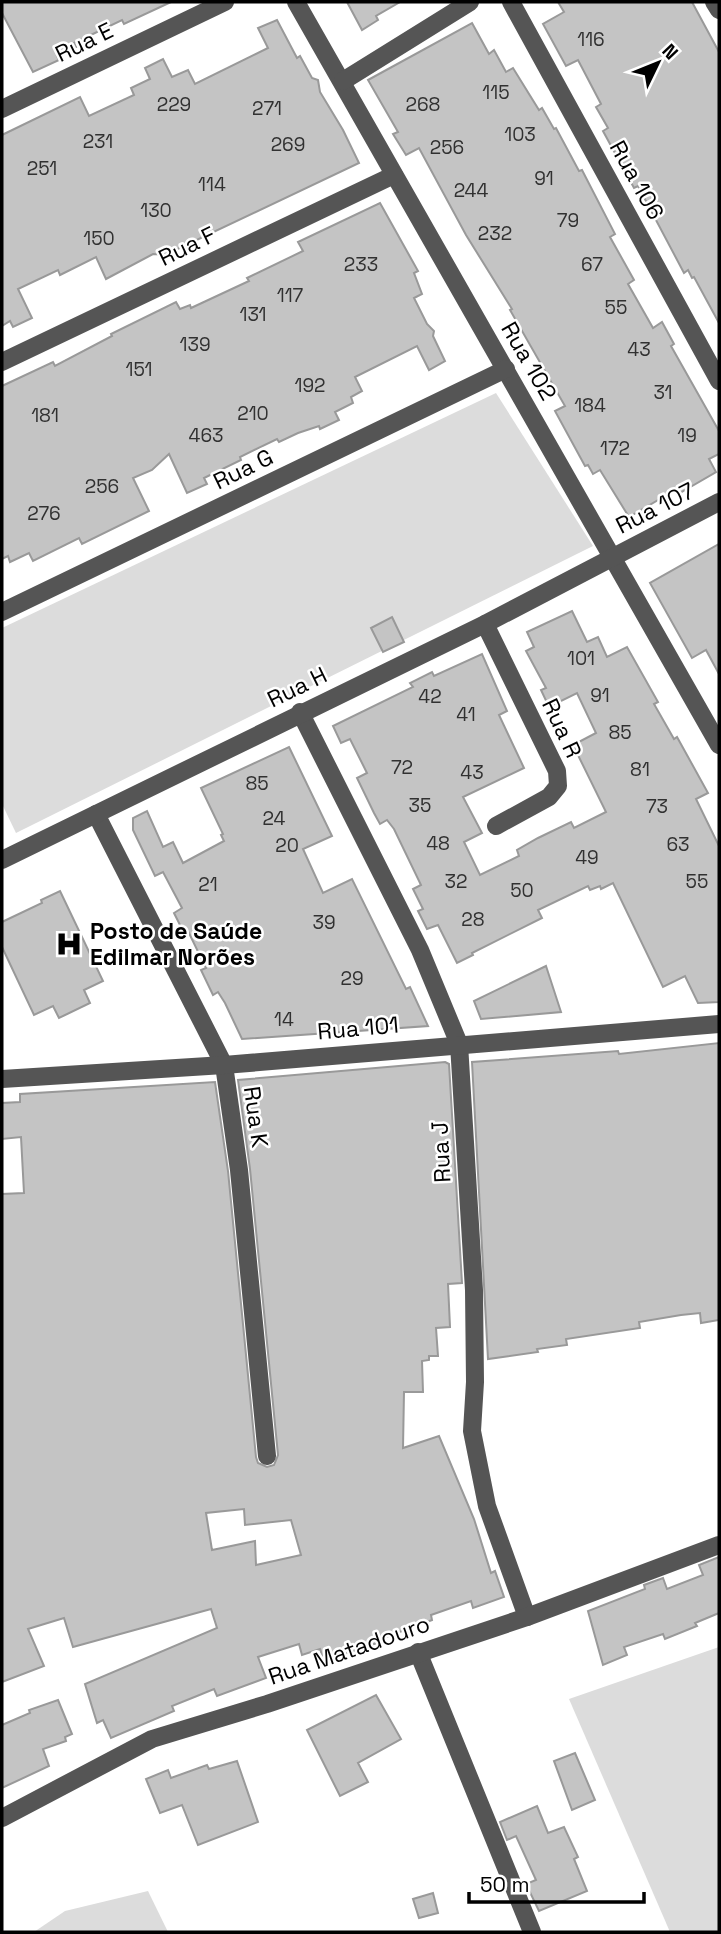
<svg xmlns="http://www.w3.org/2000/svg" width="721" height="1934" font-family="'Space Grotesk',sans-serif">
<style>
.green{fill:#dcdcdc}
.building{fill:#c4c4c4;stroke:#999;stroke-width:2;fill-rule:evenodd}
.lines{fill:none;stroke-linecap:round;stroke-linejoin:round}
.minor{stroke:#555;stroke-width:18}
.labels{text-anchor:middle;stroke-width:5;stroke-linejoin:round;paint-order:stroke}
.number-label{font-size:19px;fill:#313131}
.street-label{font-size:23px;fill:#000;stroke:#fff}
.poi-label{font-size:23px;font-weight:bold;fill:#000;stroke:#fff;text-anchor:start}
</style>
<rect width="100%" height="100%" fill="#fff"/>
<g class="green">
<polygon points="496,393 593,546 16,833 2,804 2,628"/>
<polygon points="719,1647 719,1932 670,1932 569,1699"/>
<polygon points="148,1891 168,1932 34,1932 65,1911"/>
</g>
<g class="building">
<polygon points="2,2 171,2 124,24 122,20 74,43 76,47 57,56 59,60 33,72 2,13"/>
<polygon points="347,2 400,2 376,16 378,20 362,30"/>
<polygon points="558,2 692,2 719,52 719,323 694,277 692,278 688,270 684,273 638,186 634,188 603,131 608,128 596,107 601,104 578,60 566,66 543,24 564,12"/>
<polygon points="277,20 297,58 300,56 312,78 318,80 320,92 343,130 359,163 165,255 153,254 106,279 96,257 60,275 58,270 18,289 32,318 13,327 10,321 2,326 2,135 80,97 89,116 134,95 131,88 150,79 145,68 163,59 172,77 188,70 195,84 268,48 258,28"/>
<polygon points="472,23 489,54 494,50 506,72 513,68 539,110 542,108 554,129 556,128 579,171 582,170 615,234 610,237 634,280 628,284 653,328 662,322 674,344 671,346 719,431 719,454 709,459 716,472 680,493 677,489 629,517 600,470 593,474 588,465 585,466 555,411 565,406 510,310 512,309 466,235 419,148 406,155 393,134 398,132 368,80"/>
<polygon points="380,203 418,271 414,273 422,294 414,298 427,324 434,331 433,336 445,361 429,370 417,346 355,377 362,391 351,397 353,403 335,412 339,420 320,429 319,426 298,433 279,442 277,439 240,457 241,460 204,478 207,484 187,493 169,454 152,470 133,478 149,511 82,544 79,538 33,561 29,553 10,562 8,556 2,559 2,386 53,362 55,366 112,336 111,334 176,302 180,309 190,305 191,308 249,281 247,278 303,251 298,242"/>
<polygon points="719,544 719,674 706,650 692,658 650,583"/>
<polygon points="572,611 587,642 598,637 607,657 627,647 658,702 654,704 674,739 677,737 708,793 696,799 719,846 719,1002 698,1003 685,976 663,987 613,883 601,889 600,886 590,890 588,886 538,910 542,918 472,953 473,955 457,963 438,925 427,929 418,911 423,909 413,889 421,885 394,829 387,820 380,824 374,813 357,778 367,773 350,739 341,743 333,726 413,687 410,683 432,672 434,676 482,654 507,711 499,715 524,768 463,797 482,833 464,842 480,875 519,856 517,850 538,838 571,822 574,828 606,812 573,745 596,733 577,693 549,707 541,690 546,688 526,651 534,647 527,632"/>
<polygon points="392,617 404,642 383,652 371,628"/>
<polygon points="289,747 332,836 303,849 323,893 352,879 406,989 410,987 428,1026 242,1039 225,1003 218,992 213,995 201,970 206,968 187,929 183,931 174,913 182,908 163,872 155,876 133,830 133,818 147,811 163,847 173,842 183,863 224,841 221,835 223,834 201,788"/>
<polygon points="60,891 103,981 84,990 90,1003 59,1018 53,1006 34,1015 2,947 2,922 42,903 41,900"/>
<polygon points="546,966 561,1012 481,1019 474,1001"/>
<polygon points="719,1043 719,1320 701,1323 700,1313 681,1315 639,1322 640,1328 566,1339 567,1345 537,1349 538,1352 488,1359 472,1062 618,1051 619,1054"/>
<path d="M445 1062 449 1064 462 1283 448 1284 450 1327 436 1328 438 1356H429V1360L422 1361 423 1392H404L403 1448 439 1436 474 1519 491 1573 495 1571 504 1597 473 1608 471 1601 431 1615 432 1620 383 1638V1641L324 1661 320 1649 302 1655 299 1644 258 1657 266 1678 217 1696 214 1689 197 1696 172 1706 174 1711 111 1738 103 1720 97 1723 85 1684 217 1628 211 1609 73 1647 64 1618 28 1629 44 1666 2 1682V1194L24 1193 21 1137 2 1139V1103L20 1102V1094L215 1082 228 1171 256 1457 258 1463 267 1467 274 1465 278 1455 250 1169 238 1080ZM244 1509 245 1525 291 1520 301 1555 256 1565 255 1541 212 1550 206 1513Z"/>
<polygon points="719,1557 719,1613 695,1623 697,1626 665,1639 663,1634 624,1647 627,1655 603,1665 588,1611 645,1589 644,1585 663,1578 667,1589 703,1575 699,1565"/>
<polygon points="376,1695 401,1739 358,1763 368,1782 340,1796 307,1730"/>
<polygon points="58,1700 72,1734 65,1737 66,1741 43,1749 49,1766 2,1788 2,1725 30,1713 29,1710"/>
<polygon points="575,1753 595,1800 572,1810 554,1761"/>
<polygon points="237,1761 258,1822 198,1845 182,1805 160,1813 146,1779 168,1770 171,1778 207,1765 209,1769"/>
<polygon points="537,1806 548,1833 564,1827 578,1857 574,1859 587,1891 539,1911 526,1884 536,1880 516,1836 507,1840 500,1822"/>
<polygon points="433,1893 438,1913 419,1918 413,1899"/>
</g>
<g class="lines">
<g class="minor">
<polyline points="296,2 719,745"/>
<polyline points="511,2 719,381"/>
<polyline points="714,2 719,10"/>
<polyline points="343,81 470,2"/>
<polyline points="2,109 225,2"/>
<polyline points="2,362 394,175"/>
<polyline points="2,612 506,369"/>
<polyline points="485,624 557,771 558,786 549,797 496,826"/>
<polyline points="300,712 420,950 459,1044 474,1290 475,1382 472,1431 487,1506 527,1617"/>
<polyline points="96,814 224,1065 239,1170 267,1456"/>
<polyline points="2,860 485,624 719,502"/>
<polyline points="2,1079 224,1065 719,1024"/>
<polyline points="418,1652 532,1932"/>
<polyline points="2,1818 152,1739 267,1704 527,1617 719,1545"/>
</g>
</g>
<defs>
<g id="hospital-bare" transform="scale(2.1)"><path d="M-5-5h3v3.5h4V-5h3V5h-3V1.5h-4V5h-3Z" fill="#000" stroke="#fff" stroke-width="2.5" paint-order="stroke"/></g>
</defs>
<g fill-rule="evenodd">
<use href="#hospital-bare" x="69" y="944"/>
</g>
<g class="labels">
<g class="number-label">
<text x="591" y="46">116</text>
<text x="496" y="99">115</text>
<text x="174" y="111">229</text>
<text x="423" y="111">268</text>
<text x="267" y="115">271</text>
<text x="520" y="141">103</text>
<text x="98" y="148">231</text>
<text x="288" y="151">269</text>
<text x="447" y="154">256</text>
<text x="42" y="175">251</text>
<text x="544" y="185">91</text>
<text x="212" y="191">114</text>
<text x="471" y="197">244</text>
<text x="156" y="217">130</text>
<text x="568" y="227">79</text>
<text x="495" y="240">232</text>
<text x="99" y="245">150</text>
<text x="361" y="271">233</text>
<text x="592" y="271">67</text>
<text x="290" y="302">117</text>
<text x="616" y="314">55</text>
<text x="253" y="321">131</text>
<text x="195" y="351">139</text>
<text x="639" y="356">43</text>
<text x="139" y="376">151</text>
<text x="310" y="392">192</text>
<text x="663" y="399">31</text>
<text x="590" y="412">184</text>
<text x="253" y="420">210</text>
<text x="45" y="422">181</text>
<text x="206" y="442">463</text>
<text x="687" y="442">19</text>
<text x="615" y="455">172</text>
<text x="102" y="493">256</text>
<text x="44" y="520">276</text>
<text x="581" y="665">101</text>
<text x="600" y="702">91</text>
<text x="430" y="703">42</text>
<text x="466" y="721">41</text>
<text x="620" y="739">85</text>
<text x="402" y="774">72</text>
<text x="640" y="776">81</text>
<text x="472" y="779">43</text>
<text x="257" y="790">85</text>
<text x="420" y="812">35</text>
<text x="657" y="813">73</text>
<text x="274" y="825">24</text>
<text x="438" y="850">48</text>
<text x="678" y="851">63</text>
<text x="287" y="852">20</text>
<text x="587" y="864">49</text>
<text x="456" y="888">32</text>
<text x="697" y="888">55</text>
<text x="208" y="891">21</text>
<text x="522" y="897">50</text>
<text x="473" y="926">28</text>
<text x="324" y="929">39</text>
<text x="352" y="985">29</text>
<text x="284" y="1026">14</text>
</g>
<g class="street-label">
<text transform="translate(84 42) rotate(-26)" y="8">Rua E</text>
<text transform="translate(637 180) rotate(61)" y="8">Rua 106</text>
<text transform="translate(187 246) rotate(-26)" y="8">Rua F</text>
<text transform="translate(529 361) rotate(60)" y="8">Rua 102</text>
<text transform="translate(243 469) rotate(-26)" y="8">Rua G</text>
<text transform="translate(655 508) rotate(-27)" y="8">Rua 107</text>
<text transform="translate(297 687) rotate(-26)" y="8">Rua H</text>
<text transform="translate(562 728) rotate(65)" y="8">Rua R</text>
<text transform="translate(358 1028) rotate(-5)" y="8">Rua 101</text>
<text transform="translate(256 1117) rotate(82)" y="8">Rua K</text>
<text transform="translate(441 1152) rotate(-93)" y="8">Rua J</text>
<text transform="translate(349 1650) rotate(-19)" y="8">Rua Matadouro</text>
</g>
<g class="poi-label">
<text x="90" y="939">Posto de Saúde<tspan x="90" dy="26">Edilmar Norões</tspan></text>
</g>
</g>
<rect width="721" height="1934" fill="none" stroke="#000000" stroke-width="7"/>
<g transform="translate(658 63) rotate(47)" stroke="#ffffff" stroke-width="5" paint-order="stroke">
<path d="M0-5L12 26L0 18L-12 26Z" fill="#000000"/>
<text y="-10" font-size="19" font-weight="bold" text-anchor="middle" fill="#000000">N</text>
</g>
<path d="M469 1892v10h175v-10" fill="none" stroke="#000000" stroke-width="3.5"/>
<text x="480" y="1892" font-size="21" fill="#000000" stroke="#ffffff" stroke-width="5" paint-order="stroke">50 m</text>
</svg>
